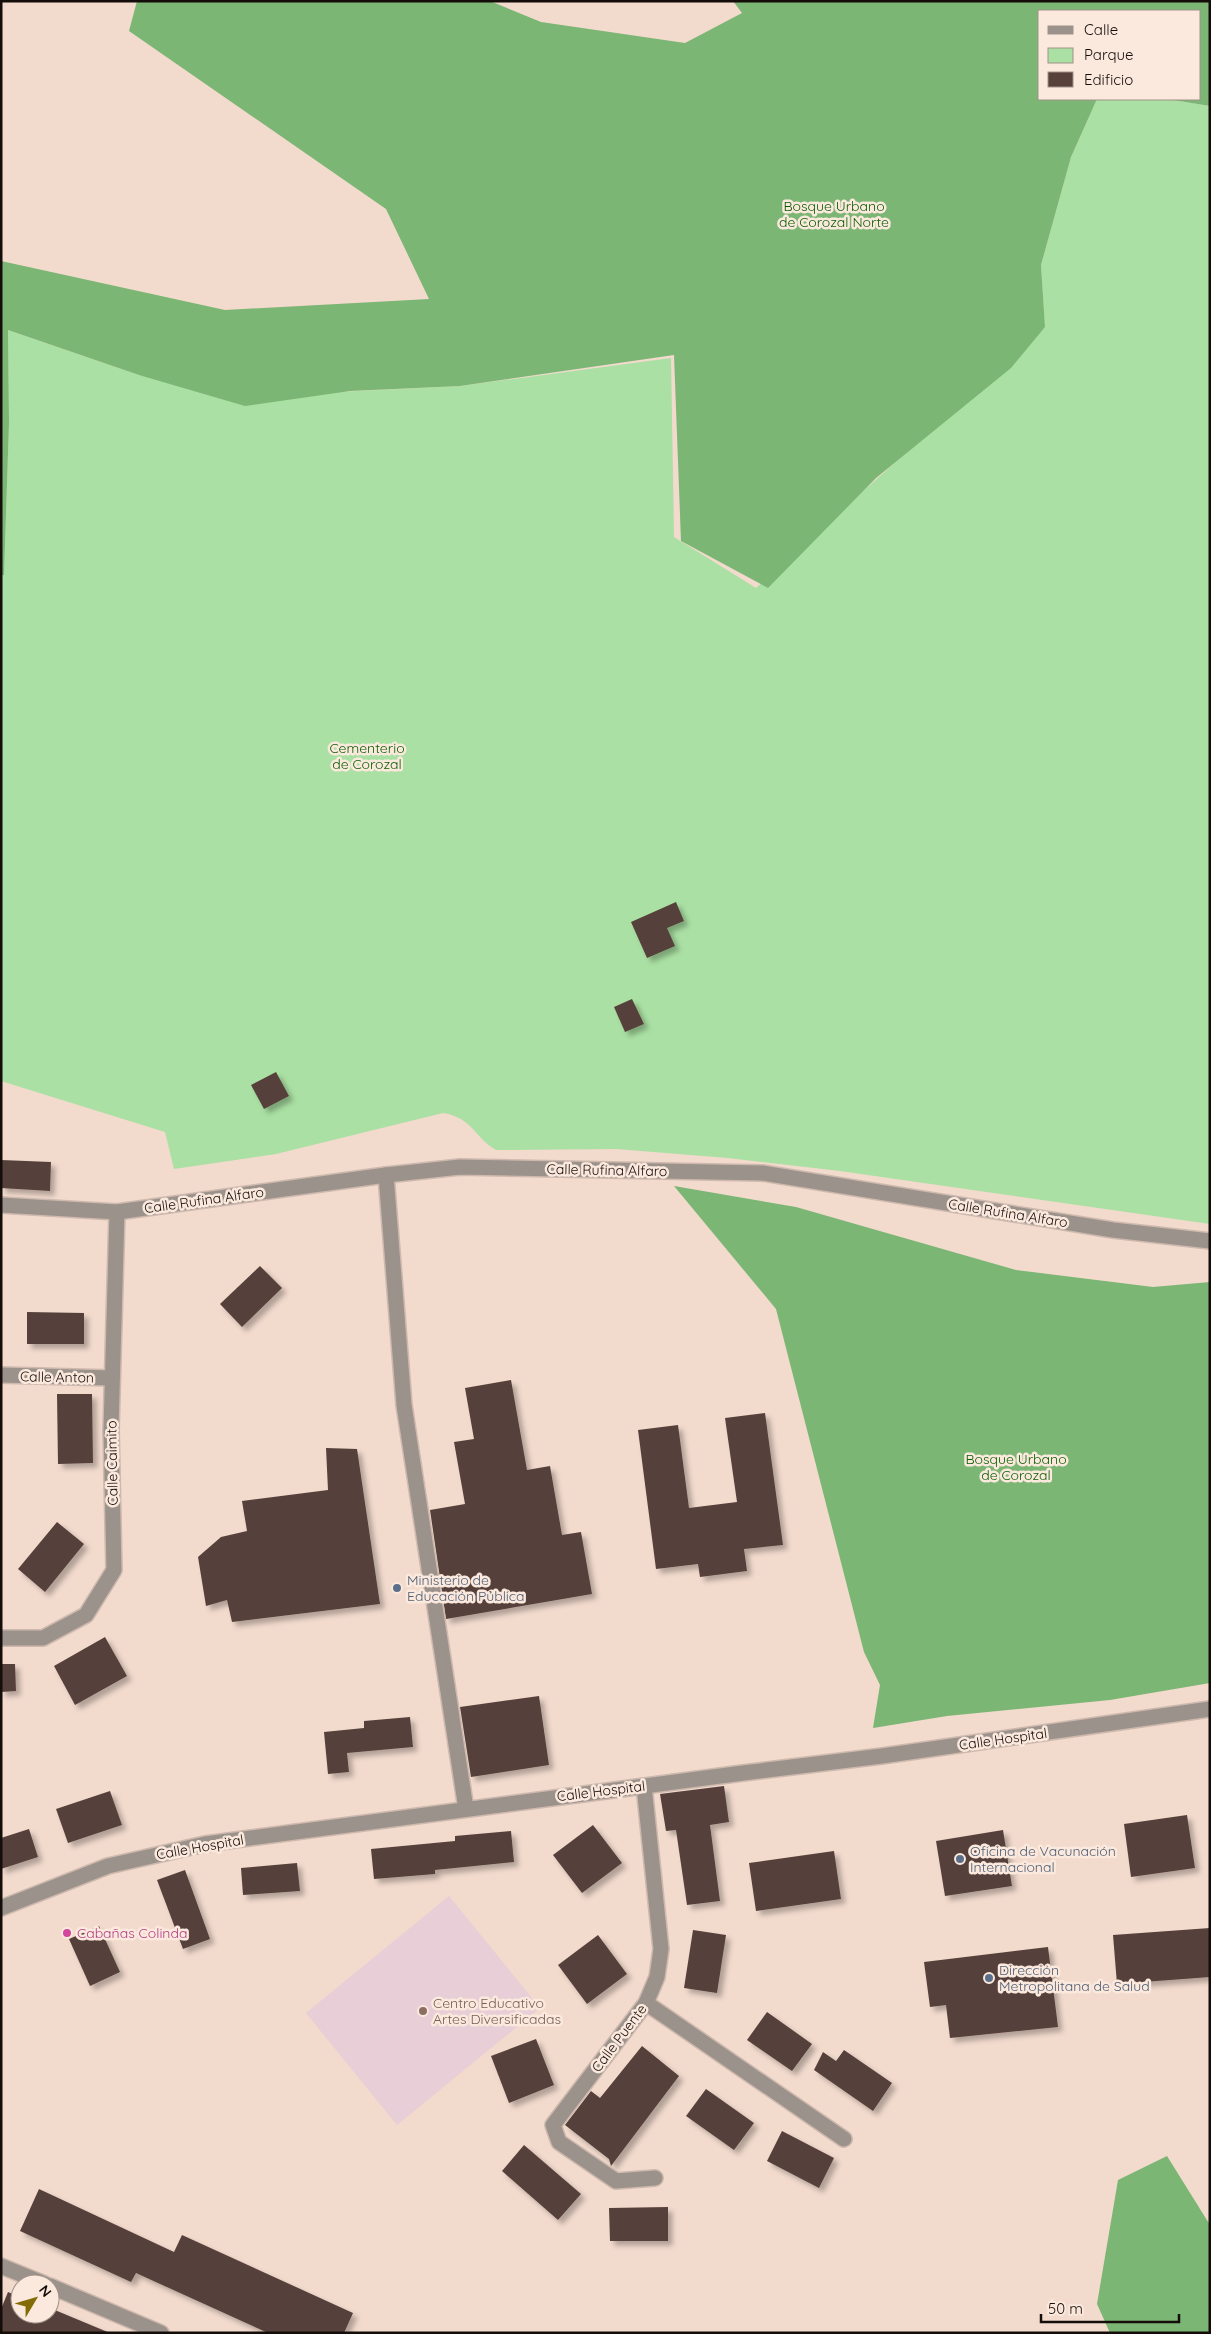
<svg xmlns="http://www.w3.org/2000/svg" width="1211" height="2334" font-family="Quicksand,sans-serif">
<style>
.education{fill:#e7ced7}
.green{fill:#aae0a3}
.forest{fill:#7bb674}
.building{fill:#57413a;filter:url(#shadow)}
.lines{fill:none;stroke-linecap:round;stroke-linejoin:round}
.street-casing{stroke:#cfb9ae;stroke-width:18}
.street{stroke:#9b938b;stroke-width:15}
.service-dot{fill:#5c6f8a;stroke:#fce9dd;stroke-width:2}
.hotel-dot{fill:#d1479c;stroke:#fce9dd;stroke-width:2}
.education-dot{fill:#8d6e63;stroke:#fce9dd;stroke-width:2}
.labels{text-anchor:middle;stroke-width:5;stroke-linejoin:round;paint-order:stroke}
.park-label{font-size:14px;fill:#075e00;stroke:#fce9dd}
.street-label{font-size:14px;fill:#150d09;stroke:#fce9dd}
.service-label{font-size:14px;fill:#4e5e75;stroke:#fce9dd;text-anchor:start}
.hotel-label{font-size:14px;fill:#b23c85;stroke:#fce9dd;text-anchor:start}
.education-label{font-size:14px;fill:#785e54;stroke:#fce9dd;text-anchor:start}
</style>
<defs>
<filter id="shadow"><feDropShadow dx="4.5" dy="4.5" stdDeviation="2.5" flood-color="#0004"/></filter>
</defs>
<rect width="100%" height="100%" fill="#f2dacd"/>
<polygon class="education" points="449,1896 540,2008 397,2125 306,2013"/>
<path class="green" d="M1097 99H1167L1210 106V1224L840 1171 728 1158 616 1149 496 1150C474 1137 473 1118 443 1113L276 1154 174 1169 165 1132 1 1081V575H4L9 423 8 330 139 375 336 392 460 386 671 358 674 537 756 588 1045 327 1041 265 1071 157Z"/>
<g class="forest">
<polygon points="137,1 490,1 541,22 685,43 742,13 733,1 1210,1 1210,106 1167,99 1200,99 1200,11 1040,11 1040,99 1097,99 1071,157 1041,265 1045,327 1011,368 876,478 768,588 681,541 674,355 460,386 350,391 245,406 139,375 8,330 9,423 4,575 1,575 1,261 225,310 429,299 386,209 129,31"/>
<polygon points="674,1186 796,1207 1016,1270 1153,1287 1210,1282 1210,1683 1110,1700 947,1716 873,1728 880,1685 864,1652 776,1309"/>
<polygon points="1167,2156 1210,2225 1210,2333 1110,2333 1097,2304 1118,2180"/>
</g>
<g class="building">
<polygon points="676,902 684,921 667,928 675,946 647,958 631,922"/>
<polygon points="632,999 644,1024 625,1032 614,1007"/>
<polygon points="276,1072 289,1096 264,1109 251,1085"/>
<polygon points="1,1160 51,1162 50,1191 1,1188"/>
<polygon points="260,1266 282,1288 242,1327 220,1304"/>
<polygon points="27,1312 84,1313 84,1344 27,1344"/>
<polygon points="511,1380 527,1470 550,1466 562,1535 581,1532 592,1594 446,1619 430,1510 465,1504 454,1442 474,1439 465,1388"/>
<polygon points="57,1394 92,1394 93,1463 58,1464"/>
<polygon points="765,1413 783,1545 744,1549 747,1571 700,1577 698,1564 656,1569 638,1430 678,1425 689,1508 737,1502 725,1418"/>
<polygon points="326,1448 357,1449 380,1604 232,1622 227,1600 206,1606 198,1557 221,1537 247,1531 242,1501 328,1490"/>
<polygon points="57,1522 84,1544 45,1592 18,1569"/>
<polygon points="105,1637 127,1676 75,1705 54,1666"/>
<polygon points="1,1664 15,1664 16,1691 1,1692"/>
<polygon points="539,1696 549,1765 471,1777 460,1707"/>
<polygon points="410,1717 413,1747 347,1753 349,1772 328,1774 324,1732 364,1728 364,1721"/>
<polygon points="724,1786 729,1822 710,1825 720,1901 687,1905 676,1830 666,1831 660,1794"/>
<polygon points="110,1791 122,1825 68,1843 56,1809"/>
<polygon points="1187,1815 1195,1868 1131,1877 1124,1824"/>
<polygon points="593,1825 622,1863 582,1893 553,1855"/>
<polygon points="29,1829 38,1857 1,1869 1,1838"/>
<polygon points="1003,1830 1012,1886 945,1896 936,1841"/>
<polygon points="511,1831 514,1862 435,1870 435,1874 374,1879 371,1849 455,1841 455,1836"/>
<polygon points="834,1851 841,1899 756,1911 749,1863"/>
<polygon points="297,1863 300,1891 243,1895 241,1868"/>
<polygon points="185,1870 210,1939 183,1949 157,1880"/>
<polygon points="99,1926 120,1972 90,1986 69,1939"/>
<polygon points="1210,1928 1210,1977 1117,1984 1113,1935"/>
<polygon points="693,1930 726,1935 717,1993 684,1988"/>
<polygon points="598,1935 627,1974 587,2004 558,1965"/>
<polygon points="1048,1947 1058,2027 950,2038 946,2005 930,2007 924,1962"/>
<polygon points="767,2012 812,2044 792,2071 747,2040"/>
<polygon points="536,2039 554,2085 509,2103 491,2056"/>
<polygon points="642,2046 679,2076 611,2166 609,2159 565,2125 591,2091 600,2098"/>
<polygon points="844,2050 892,2083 873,2111 814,2070 823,2052 836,2061"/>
<polygon points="706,2089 754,2123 734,2150 686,2116"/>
<polygon points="782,2131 834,2158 819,2188 767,2161"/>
<polygon points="524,2145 581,2194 558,2220 502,2171"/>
<polygon points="39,2189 174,2252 182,2235 353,2313 344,2333 268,2333 136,2273 131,2282 20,2231"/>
<polygon points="668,2207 668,2241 610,2241 609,2208"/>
<polygon points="8,2292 20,2297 20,2314 50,2314 50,2308 110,2333 1,2333 1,2309"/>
</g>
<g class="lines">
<g class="street-casing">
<g id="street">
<polyline points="386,1175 404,1405 466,1809"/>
<polyline points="1,1205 117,1212 386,1175 460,1167 762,1173 1113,1230 1210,1241"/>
<polyline points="1,1375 112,1378"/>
<polyline points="1,1638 43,1638 86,1615 114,1570 111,1430 117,1212"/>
<polyline points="644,1786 661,1949 657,1977 646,2003 553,2125 559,2142 616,2181 655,2178"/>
<polyline points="1,1908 108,1866 205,1844 743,1773 882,1756 1210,1709"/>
<polyline points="646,2003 844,2139"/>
<polyline points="1,2266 45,2284"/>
<polyline points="50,2286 161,2333"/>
</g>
</g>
<use href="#street" class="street"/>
</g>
<g class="service-dot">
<circle cx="397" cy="1588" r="5"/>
<circle cx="960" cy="1859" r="5"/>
<circle cx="989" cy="1978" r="5"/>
</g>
<circle class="hotel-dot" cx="67" cy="1933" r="5"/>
<circle class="education-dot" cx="423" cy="2011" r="5"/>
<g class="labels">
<g class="park-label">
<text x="834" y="211">Bosque Urbano<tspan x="834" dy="16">de Corozal Norte</tspan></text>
<text x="367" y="753">Cementerio<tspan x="367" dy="16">de Corozal</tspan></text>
<text x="1016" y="1464">Bosque Urbano<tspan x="1016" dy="16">de Corozal</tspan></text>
</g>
<g class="street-label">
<text transform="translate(607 1170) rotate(1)" y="5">Calle Rufina Alfaro</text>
<text transform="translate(204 1200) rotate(-8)" y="5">Calle Rufina Alfaro</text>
<text transform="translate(1008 1213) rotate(9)" y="5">Calle Rufina Alfaro</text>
<text transform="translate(57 1377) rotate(1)" y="5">Calle Anton</text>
<text transform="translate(112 1463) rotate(-91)" y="5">Calle Caimito</text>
<text transform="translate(1003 1739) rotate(-8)" y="5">Calle Hospital</text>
<text transform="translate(601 1791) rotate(-7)" y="5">Calle Hospital</text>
<text transform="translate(200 1847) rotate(-10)" y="5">Calle Hospital</text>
<text transform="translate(619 2038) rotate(-53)" y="5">Calle Puente</text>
</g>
<g class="service-label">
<text x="407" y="1585">Ministerio de<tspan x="407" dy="16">Educación Pública</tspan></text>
<text x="970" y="1856">Oficina de Vacunación<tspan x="970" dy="16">Internacional</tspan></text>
<text x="999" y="1975">Dirección<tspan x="999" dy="16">Metropolitana de Salud</tspan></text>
</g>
<g class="hotel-label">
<text x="77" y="1938">Cabañas Colinda</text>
</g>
<g class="education-label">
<text x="433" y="2008">Centro Educativo<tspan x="433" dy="16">Artes Diversificadas</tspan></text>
</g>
</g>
<rect width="1211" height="2334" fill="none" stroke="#150d09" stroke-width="5"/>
<rect x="1038" y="10" width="162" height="90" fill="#fce9dd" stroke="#a09188"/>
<rect x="1048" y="26" width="25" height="8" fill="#9b938b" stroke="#a09188"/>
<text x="1084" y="35" font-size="15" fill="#150d09">Calle</text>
<rect x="1048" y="48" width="25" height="15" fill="#aae0a3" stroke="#a09188"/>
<text x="1084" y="60" font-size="15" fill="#150d09">Parque</text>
<rect x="1048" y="72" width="25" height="15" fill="#57413a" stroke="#a09188"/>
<text x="1084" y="85" font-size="15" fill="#150d09">Edificio</text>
<g transform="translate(35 2299) rotate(52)"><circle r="24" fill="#fce9dd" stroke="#a09188"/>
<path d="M0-4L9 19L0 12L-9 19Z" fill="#836b06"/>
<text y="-8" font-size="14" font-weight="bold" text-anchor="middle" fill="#150d09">N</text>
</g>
<path d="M1041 2314v8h138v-8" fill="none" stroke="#150d09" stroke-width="2.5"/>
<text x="1048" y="2314" font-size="15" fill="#150d09" stroke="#fce9dd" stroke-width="4" paint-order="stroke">50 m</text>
</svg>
